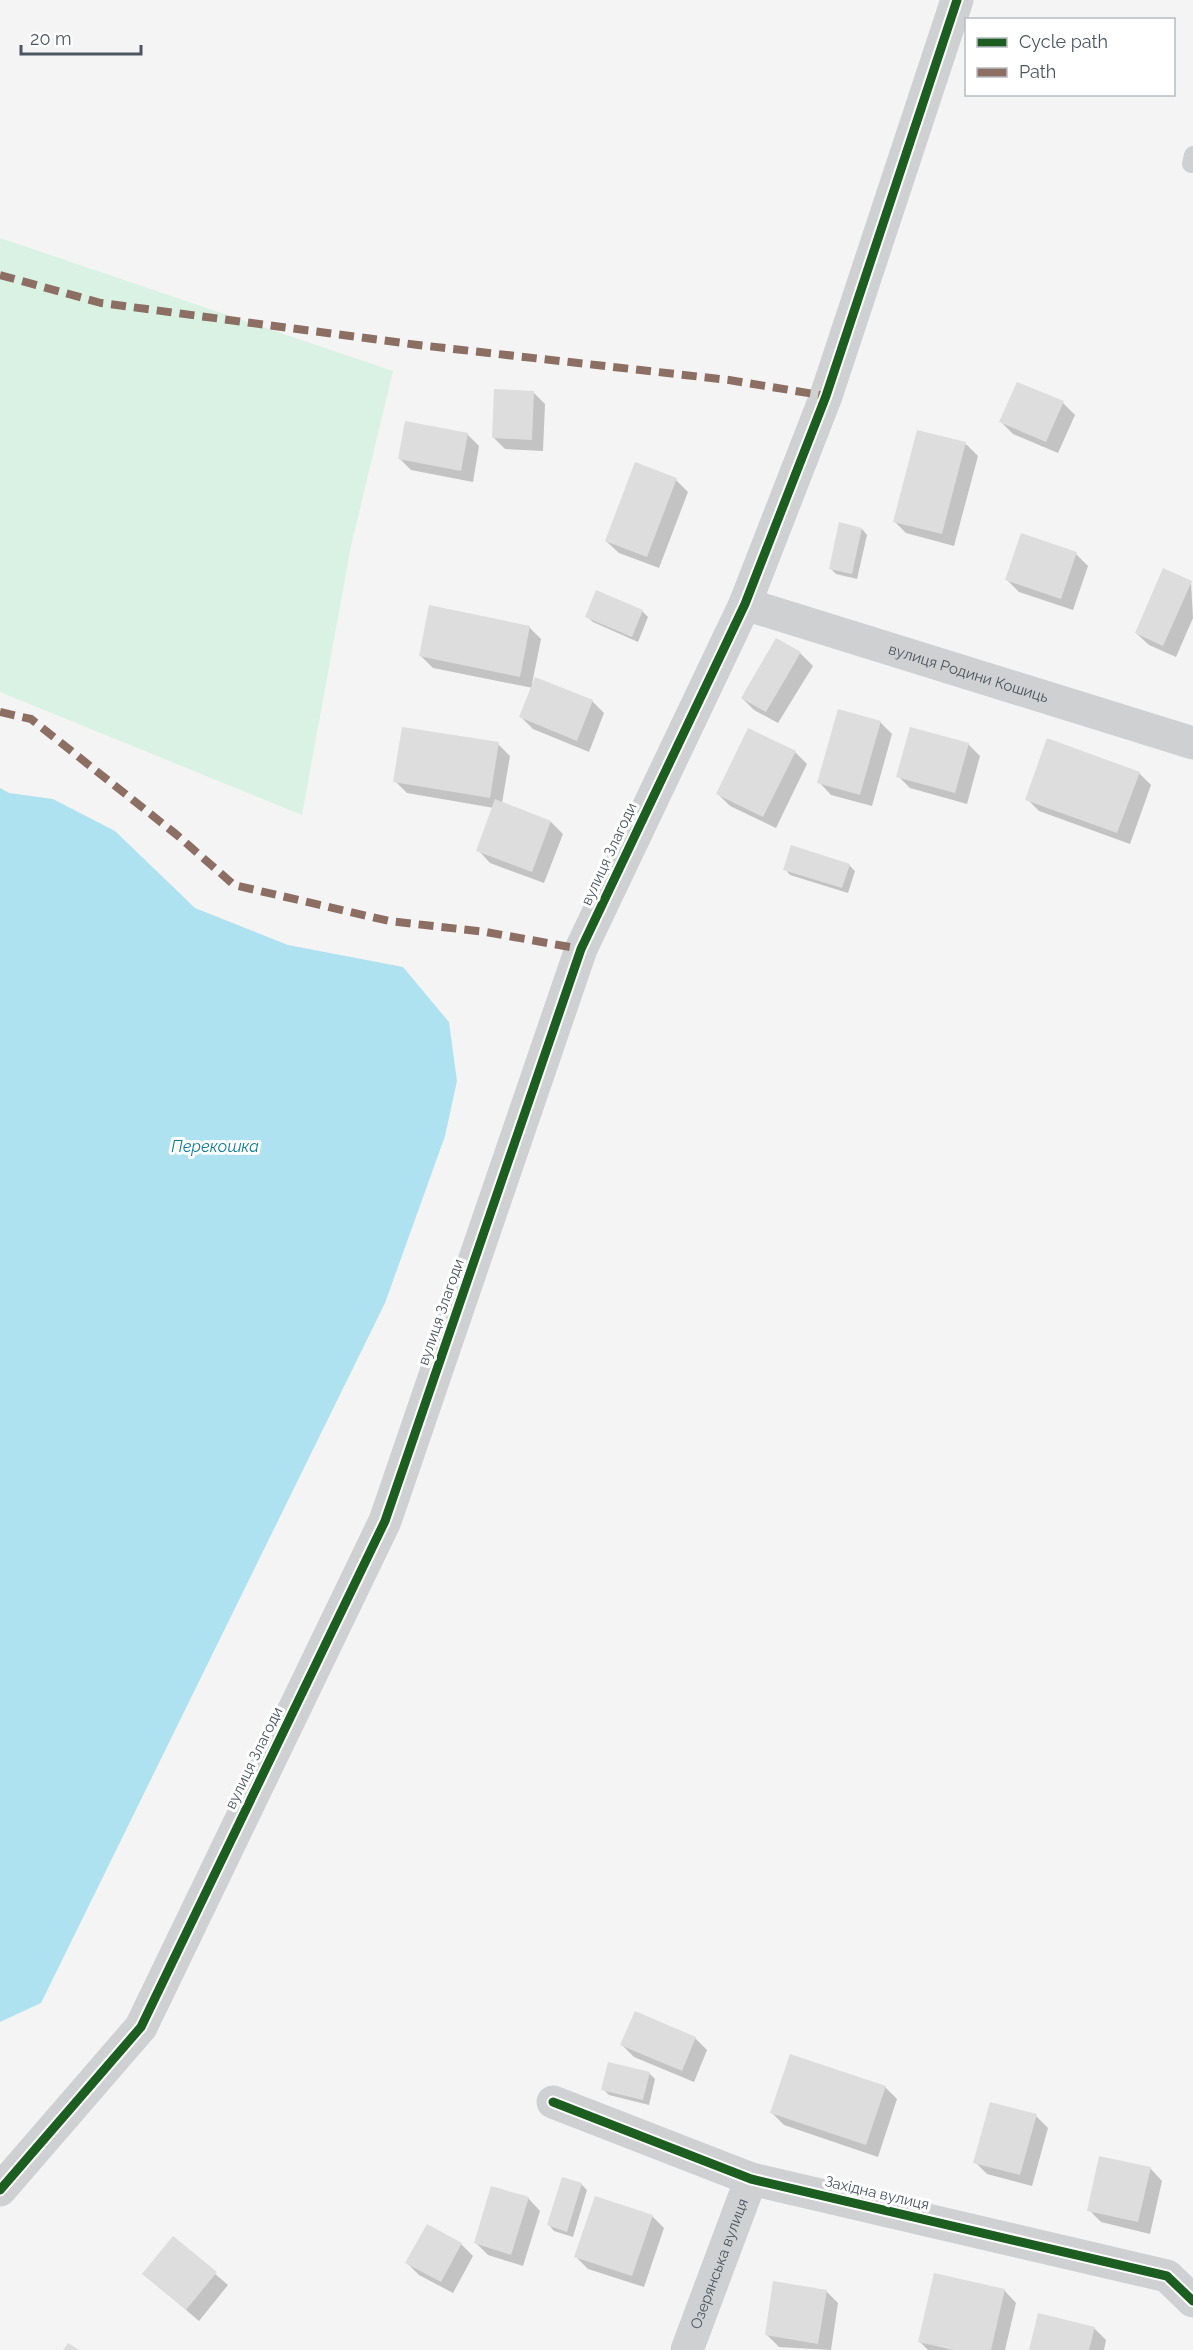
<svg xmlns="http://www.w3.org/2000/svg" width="1193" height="2350" font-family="Raleway,sans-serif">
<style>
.green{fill:#d9f2e3}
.water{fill:#aee2f0}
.shadow{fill:#0003}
.building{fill:#ddddde}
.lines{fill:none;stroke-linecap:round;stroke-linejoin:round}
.lane{stroke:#ced0d2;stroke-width:18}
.street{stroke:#ced0d2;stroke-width:33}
.quiet{stroke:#8d6e63;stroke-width:8;stroke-dasharray:15 8;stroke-linecap:butt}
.cycleway-casing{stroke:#fff;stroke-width:13}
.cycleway{stroke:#1b5e20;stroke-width:9}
.labels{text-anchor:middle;stroke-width:6;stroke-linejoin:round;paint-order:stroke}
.street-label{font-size:15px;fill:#4a5661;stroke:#fff}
.water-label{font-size:16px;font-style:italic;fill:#0c7c9b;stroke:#fff}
</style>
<rect width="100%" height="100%" fill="#f4f4f4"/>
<polygon class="green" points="0,238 393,371 351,546 302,815 0,692"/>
<polygon class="water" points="0,788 9,793 53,799 115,831 195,908 288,945 403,967 449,1022 457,1081 445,1136 385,1303 41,2003 0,2022"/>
<g class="shadow">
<polygon points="533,392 545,404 543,451 505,449 493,437"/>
<polygon points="1063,403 1075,415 1058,453 1013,434 1001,422"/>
<polygon points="467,434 479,446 473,482 411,470 399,458"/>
<polygon points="966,444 978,456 954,546 906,533 894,521"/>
<polygon points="636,464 676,480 688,492 659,568 619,553 606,541"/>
<polygon points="841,524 862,529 867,535 857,579 836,574 830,568"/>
<polygon points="1076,554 1088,566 1073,610 1019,592 1007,580"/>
<polygon points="1191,582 1193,618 1176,657 1149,645 1136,633"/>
<polygon points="642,611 648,617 638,642 593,622 587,617"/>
<polygon points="529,627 541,639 532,684 592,701 604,713 589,752 533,729 521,717 533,688 433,668 421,656"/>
<polygon points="777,640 801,654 813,666 778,723 754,710 742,698"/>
<polygon points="880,722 892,734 872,806 831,795 819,782"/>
<polygon points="498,744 510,756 502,803 551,822 563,834 544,883 490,863 478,850 494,808 407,793 395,781"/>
<polygon points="968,744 980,756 967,804 910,788 898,776"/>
<polygon points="795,752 807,764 776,828 730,806 718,794"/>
<polygon points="1139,773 1151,785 1130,844 1039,811 1027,799"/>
<polygon points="849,865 855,871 848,893 790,875 785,869"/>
<polygon points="695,2038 707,2050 694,2082 634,2057 622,2045"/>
<polygon points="649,2073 655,2079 649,2105 609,2095 603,2089"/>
<polygon points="885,2087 897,2099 878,2157 784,2125 772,2113"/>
<polygon points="1036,2116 1048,2128 1032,2186 987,2174 975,2162"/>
<polygon points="1150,2168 1162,2181 1150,2234 1101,2222 1089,2210"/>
<polygon points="581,2184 587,2190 573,2237 554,2231 549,2225"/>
<polygon points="528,2198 540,2211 523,2266 488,2255 476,2243"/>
<polygon points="652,2216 664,2228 644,2287 588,2269 576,2257"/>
<polygon points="173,2238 228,2285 199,2321 144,2274"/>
<polygon points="461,2244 473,2256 453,2293 419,2275 407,2263"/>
<polygon points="1004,2290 1016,2303 1005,2350 928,2350 920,2342"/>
<polygon points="826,2291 838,2303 831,2350 779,2347 767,2335"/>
<polygon points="1094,2328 1106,2340 1104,2350 1030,2350"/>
</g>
<g class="building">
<polygon points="1017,382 1064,401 1046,442 999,422"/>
<polygon points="494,389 534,391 532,440 492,438"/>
<polygon points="405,421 468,433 461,471 398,459"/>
<polygon points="917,430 966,442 942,534 893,522"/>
<polygon points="635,462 677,478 647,557 605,541"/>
<polygon points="839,522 862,528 852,574 829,569"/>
<polygon points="1021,533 1077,552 1061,599 1005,580"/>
<polygon points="1163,568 1192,581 1163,646 1135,633"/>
<polygon points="596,590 643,610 632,637 585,617"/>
<polygon points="429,605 530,626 520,677 419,656"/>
<polygon points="776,638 801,652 766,712 741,698"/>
<polygon points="535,677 593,700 577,741 519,717"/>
<polygon points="838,709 881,721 860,795 817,783"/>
<polygon points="402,727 499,742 490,798 393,782"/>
<polygon points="910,727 969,743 955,793 896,777"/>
<polygon points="748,728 796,751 763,817 716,794"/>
<polygon points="1047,738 1140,772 1117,833 1025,800"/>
<polygon points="495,799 551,821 532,872 476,851"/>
<polygon points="791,845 850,864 842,888 783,870"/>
<polygon points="635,2011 696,2037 682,2071 620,2045"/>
<polygon points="790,2054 886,2086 866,2145 770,2113"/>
<polygon points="608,2062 650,2072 643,2100 601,2090"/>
<polygon points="990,2102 1037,2114 1020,2175 973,2163"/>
<polygon points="1099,2156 1151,2167 1138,2222 1087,2211"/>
<polygon points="562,2177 582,2183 567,2232 547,2225"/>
<polygon points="491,2186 529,2197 511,2255 474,2243"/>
<polygon points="595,2196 653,2215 632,2276 574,2257"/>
<polygon points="427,2224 462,2243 441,2282 405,2263"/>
<polygon points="173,2236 217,2272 186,2310 142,2274"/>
<polygon points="934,2273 1005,2289 991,2350 953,2350 918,2342"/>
<polygon points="773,2281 827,2290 818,2344 765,2335"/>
<polygon points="1038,2313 1095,2327 1089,2350 1029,2350"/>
<polygon points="68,2343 79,2350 63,2350"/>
</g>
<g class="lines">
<polyline class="lane" points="1191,164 1193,155"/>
<g class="street">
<path id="s1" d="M745 604 1193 743"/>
<polyline points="553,2102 751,2179 1167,2276 1193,2301"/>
<polyline points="0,2190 141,2027 385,1521 581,949 745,604 826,396 957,0"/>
<path id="s2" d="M687 2350 751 2179"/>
</g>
<g class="quiet">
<polyline points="0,275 101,303 418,345 729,380 826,396"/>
<polyline points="0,712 31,719 177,835 234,885 389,921 486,932 581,949"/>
</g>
<g class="cycleway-casing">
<g id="cycleway">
<polyline points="553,2102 751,2179 1167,2276 1193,2301"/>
<polyline points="0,2190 141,2027 385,1521 581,949 745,604 826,396 957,0"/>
</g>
</g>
<use href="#cycleway" class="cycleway"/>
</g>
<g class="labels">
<g class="street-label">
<text dy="5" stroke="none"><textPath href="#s1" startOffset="234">вулиця Родини Кошиць</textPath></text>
<text transform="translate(609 854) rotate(-65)" y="5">вулиця Злагоди</text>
<text transform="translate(441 1312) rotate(-71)" y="5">вулиця Злагоди</text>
<text transform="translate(254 1758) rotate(-64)" y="5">вулиця Злагоди</text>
<text transform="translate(877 2193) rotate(13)" y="5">Західна вулиця</text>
<text dy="5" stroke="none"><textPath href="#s2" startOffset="92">Озерянська вулиця</textPath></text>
</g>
<g class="water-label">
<text x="215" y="1152">Перекошка</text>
</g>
</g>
<rect x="965" y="18" width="210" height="78" fill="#ffffff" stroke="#b7bbc0" stroke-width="1.5"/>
<rect x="977" y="38" width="30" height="9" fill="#1b5e20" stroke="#b7bbc0" stroke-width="1.5"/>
<text x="1019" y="48" font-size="18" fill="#4a5661">Cycle path</text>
<rect x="977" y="68" width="30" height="9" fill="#8d6e63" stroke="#b7bbc0" stroke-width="1.5"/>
<text x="1019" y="78" font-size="18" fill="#4a5661">Path</text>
<path d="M21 45v9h120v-9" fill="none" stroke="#4a5661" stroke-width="3"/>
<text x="30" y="45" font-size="18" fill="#4a5661" stroke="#ffffff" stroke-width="4.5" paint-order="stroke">20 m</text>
</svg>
